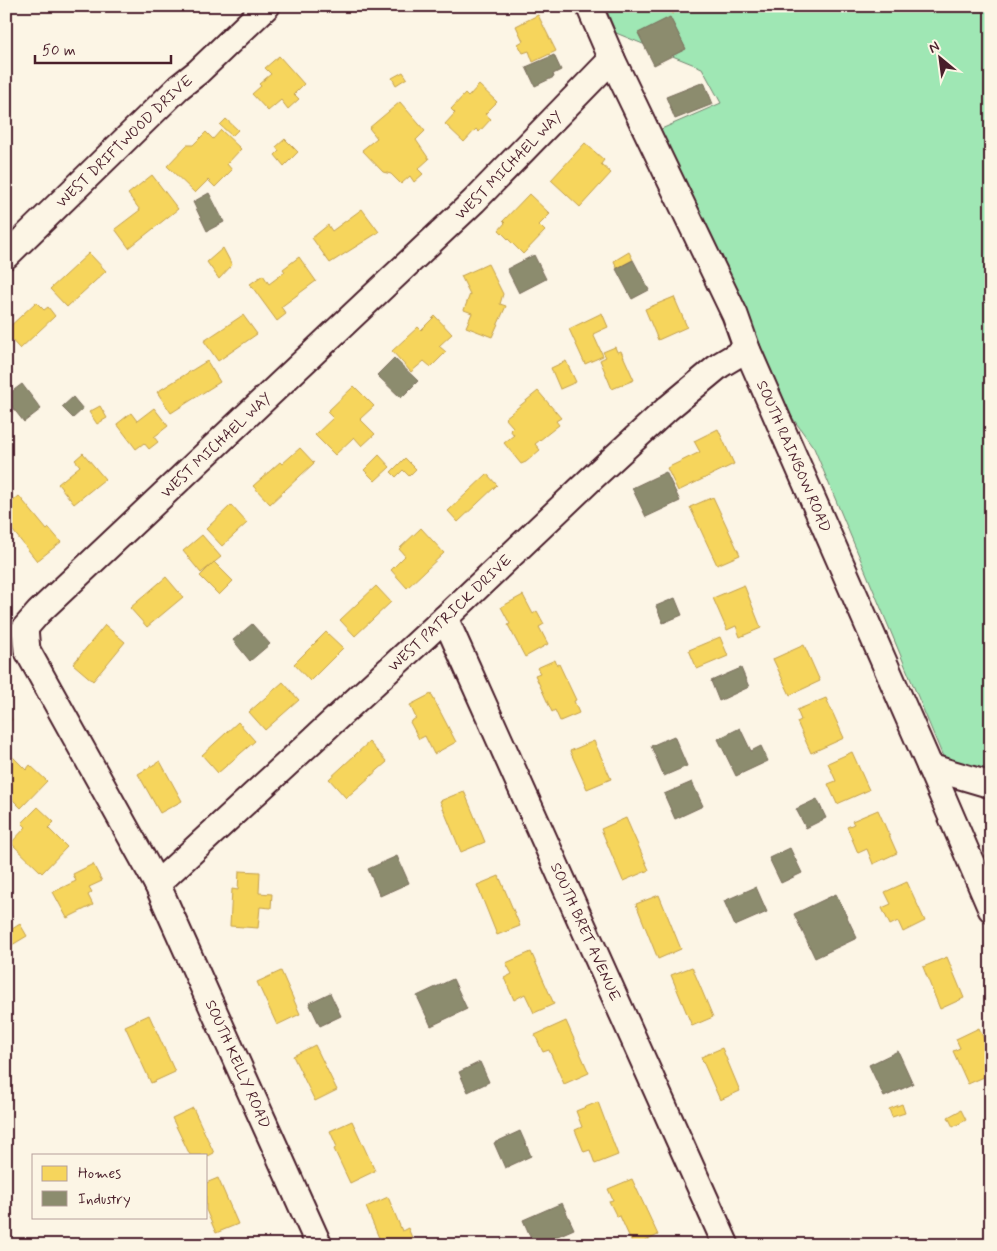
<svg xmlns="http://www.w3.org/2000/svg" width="997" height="1251" font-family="Mynerve,sans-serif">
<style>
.green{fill:#9fe7b4;stroke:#748370}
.homes{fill:#f6d55c;stroke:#c29e4d}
.industry{fill:#8c8c6e;stroke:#786b5a}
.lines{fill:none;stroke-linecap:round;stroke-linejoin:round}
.minor-casing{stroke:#4a1f2b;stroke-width:29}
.minor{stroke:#fcf5e5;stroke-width:25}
.labels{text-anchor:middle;stroke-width:5;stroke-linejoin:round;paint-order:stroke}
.street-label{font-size:15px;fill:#4a1f2b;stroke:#fcf5e5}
</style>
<rect width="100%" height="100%" fill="#fcf5e5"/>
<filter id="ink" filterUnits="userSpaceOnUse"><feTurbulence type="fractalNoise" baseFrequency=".02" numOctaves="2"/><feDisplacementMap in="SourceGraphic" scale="10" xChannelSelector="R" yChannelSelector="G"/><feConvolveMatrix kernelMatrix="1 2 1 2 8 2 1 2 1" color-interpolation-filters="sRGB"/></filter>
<g filter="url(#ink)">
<polygon class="green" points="605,6 991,6 991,797 954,783 814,448 779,399 659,130 721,103 702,68 616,33"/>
<g class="homes">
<polygon points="659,6 677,6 673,14"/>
<polygon points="538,15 556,51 533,62 529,51 523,53 518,44 523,41 516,26"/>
<polygon points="279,56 304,84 294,94 299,99 288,109 281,100 268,111 252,94 261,86 259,84 271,74 265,68"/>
<polygon points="403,72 407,78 396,85 392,78"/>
<polygon points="479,85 497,102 485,114 491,119 479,132 476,129 464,142 445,124 455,113 451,109 465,94 468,97"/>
<polygon points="400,102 425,131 416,140 429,159 418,169 423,174 414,182 410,176 401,184 391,174 383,172 362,150 377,138 369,128"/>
<polygon points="226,119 238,130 232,136 220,125"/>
<polygon points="221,130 241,149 227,164 232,170 215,187 208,180 195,193 167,166 187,145 193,145 206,132 213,139"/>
<polygon points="285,139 298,152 284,166 275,155 279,151 276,147"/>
<polygon points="585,143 604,160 601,164 611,173 580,207 551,180"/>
<polygon points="152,175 178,209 129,248 115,229 140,210 128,194"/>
<polygon points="529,194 550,214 539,225 545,231 523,254 499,230 505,223 503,221"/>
<polygon points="362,209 379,232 330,263 312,238 328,225 332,231"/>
<polygon points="223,248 232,265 219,279 207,262"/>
<polygon points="629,252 633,260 617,268 614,261"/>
<polygon points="89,253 106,271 67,307 50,289"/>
<polygon points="299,257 316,281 281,307 286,314 277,321 250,284 263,275 269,284 285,272 283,269"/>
<polygon points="488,264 503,294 500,304 506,306 492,337 466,327 472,313 464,310 470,294 461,276"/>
<polygon points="674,297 687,327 658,340 645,309"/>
<polygon points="36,302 44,310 48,307 55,316 20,349 6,334 6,330"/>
<polygon points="602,313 608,327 593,334 603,356 585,364 569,329"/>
<polygon points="243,315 257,334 218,361 204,341"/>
<polygon points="435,316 452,334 439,346 446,352 431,367 424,361 411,372 392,351 418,327 421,330"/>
<polygon points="615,347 617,352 621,351 634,380 612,389 600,360 606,357 603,352"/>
<polygon points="207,361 220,382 171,413 157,392"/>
<polygon points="566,361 576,382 560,389 551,368"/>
<polygon points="354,386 374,406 360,419 375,434 362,446 354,437 335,455 315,435 333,418 327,412"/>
<polygon points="538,391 561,418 556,421 559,425 535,444 540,450 526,462 521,464 504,443 514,435 510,430 513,427 505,418"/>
<polygon points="100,406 107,418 97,424 89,412"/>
<polygon points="154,408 168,426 154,437 158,442 149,449 144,443 136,449 117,424 131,413 137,421"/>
<polygon points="718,429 734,464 678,491 667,468 700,452 694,441"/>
<polygon points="300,448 314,463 270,504 253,486 280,462 282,464"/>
<polygon points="83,453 105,479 74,504 58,484 80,466 75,460"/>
<polygon points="379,455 390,467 375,481 364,470"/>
<polygon points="405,458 416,469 409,476 403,470 396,477 391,472"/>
<polygon points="487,474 497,485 458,522 448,511"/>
<polygon points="19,496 47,530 49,528 61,542 37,561 9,526 6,528 6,507"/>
<polygon points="713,497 740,555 717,565 690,507"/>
<polygon points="231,505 247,523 222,546 206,529"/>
<polygon points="421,528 444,553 407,588 391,570 405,556 399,549"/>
<polygon points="202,535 221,557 201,573 183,551"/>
<polygon points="214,562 233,581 219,595 200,576"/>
<polygon points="166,577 183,597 147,627 130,608"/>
<polygon points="744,585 761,628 740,637 736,626 727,630 713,598"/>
<polygon points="376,586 391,602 355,636 340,620"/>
<polygon points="523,595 533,614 537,611 544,624 539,627 548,644 525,657 508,625 510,624 501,607"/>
<polygon points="105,625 125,642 93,681 73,664"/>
<polygon points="326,632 343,648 310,681 294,664"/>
<polygon points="720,637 728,656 697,669 689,650"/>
<polygon points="804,645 820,681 790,695 773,659"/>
<polygon points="555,660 557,665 559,664 576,700 574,701 579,713 560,721 555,710 552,712 535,675 540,673 537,668"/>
<polygon points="283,682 299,700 265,730 249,712"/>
<polygon points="431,694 456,742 434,754 425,736 419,739 410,722 416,718 410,705"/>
<polygon points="826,698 844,738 811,753 797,722 801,720 797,710"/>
<polygon points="6,707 12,720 6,722"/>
<polygon points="238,722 255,741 218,773 202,755"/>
<polygon points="594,741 611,779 587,789 570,751"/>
<polygon points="369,742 387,762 346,798 329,779"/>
<polygon points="852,752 869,790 837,804 828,784 836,781 828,763"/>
<polygon points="9,753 26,770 30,765 47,781 21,808 9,796 6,800 6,756"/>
<polygon points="160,761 182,801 160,813 138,774"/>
<polygon points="464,791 485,842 461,852 440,801"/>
<polygon points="38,807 54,822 48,828 67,847 42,873 11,843 26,827 22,823"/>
<polygon points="878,810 897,853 873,864 867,849 858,853 847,827 854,824 852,821"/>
<polygon points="626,818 649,870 623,881 601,829"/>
<polygon points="93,864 102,881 89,887 92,892 88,895 93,905 67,918 53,892 76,881 73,874"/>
<polygon points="239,871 260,872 259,893 272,894 271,908 260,907 258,928 230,926 232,889 238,890"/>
<polygon points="499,876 520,926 497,935 477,885"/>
<polygon points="907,882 925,921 903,932 898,921 890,925 882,908 891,904 885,892"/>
<polygon points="659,895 681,949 658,959 636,904"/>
<polygon points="20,924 27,936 12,945 8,937 11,935 9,931"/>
<polygon points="531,952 554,1004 534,1013 525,994 514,1000 504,978 512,974 506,963"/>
<polygon points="947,957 964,998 940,1009 923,967"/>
<polygon points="692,967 713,1017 692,1026 671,975"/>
<polygon points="281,971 300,1014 277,1025 257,982"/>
<polygon points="149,1015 175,1072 151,1083 125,1026"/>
<polygon points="566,1021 589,1073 564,1084 549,1050 543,1052 535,1035"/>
<polygon points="979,1028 991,1055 991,1074 968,1084 953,1051 960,1048 956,1039"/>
<polygon points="315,1045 337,1090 315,1101 293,1056"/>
<polygon points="722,1048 740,1091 720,1100 701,1057"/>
<polygon points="598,1102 618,1155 595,1164 590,1150 584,1152 575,1130 582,1127 576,1111"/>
<polygon points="902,1104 905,1113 892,1117 889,1109"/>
<polygon points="193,1108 214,1153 206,1157 206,1155 190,1155 172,1118"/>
<polygon points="961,1110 966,1120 953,1127 948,1117"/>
<polygon points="352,1121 375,1171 350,1183 334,1149 337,1147 330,1131"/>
<polygon points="218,1178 238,1224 216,1233 206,1210 206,1183"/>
<polygon points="632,1179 658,1235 637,1245 633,1245 620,1216 617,1217 609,1201 613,1200 608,1189"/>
<polygon points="388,1197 402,1231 408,1228 415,1245 382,1245 366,1207"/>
</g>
<g class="industry">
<polygon points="670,17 686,49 654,65 638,33"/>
<polygon points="554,55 561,70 553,74 554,77 535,86 526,67"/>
<polygon points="704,82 713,104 675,119 666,97"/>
<polygon points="209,193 224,222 207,231 193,202"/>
<polygon points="534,255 546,279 519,293 507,269"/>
<polygon points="633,260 649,290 632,299 616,269"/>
<polygon points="394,358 418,381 401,398 377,375"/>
<polygon points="22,384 41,409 24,422 6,399 6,396"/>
<polygon points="73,397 83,409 73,418 62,407"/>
<polygon points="666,472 680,501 646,517 632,488"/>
<polygon points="675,598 682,615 663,623 656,606"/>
<polygon points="252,624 270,644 250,661 233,640"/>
<polygon points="741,668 749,687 719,701 711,681"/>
<polygon points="740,728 751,751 761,746 768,761 736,776 718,739"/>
<polygon points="674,736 687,766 664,776 651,746"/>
<polygon points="692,782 703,806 675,819 664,794"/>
<polygon points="817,799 826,818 806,828 796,809"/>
<polygon points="790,848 802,873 781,883 769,858"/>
<polygon points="397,856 409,883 380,896 368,869"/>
<polygon points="756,887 767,912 735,926 724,901"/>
<polygon points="836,894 857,938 815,958 794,914"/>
<polygon points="453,979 467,1009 431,1026 417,996"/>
<polygon points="330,993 341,1016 320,1026 309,1003"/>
<polygon points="898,1051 913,1084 884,1097 869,1065"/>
<polygon points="480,1062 489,1082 468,1092 459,1072"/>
<polygon points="520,1131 531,1156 505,1168 494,1143"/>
<polygon points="562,1203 574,1229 537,1245 534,1245 523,1220"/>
</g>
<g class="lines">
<g class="minor-casing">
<g id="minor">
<path id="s1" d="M589 6 612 59 735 315 747 349 930 767 991 909"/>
<path id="s2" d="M6 256 179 87 198 72 267 6"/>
<path id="s3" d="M445 618 726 1245"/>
<polyline points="930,767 991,785"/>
<path id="s4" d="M157 884 445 618 591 479 667 409 720 365 747 349"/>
<path id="s5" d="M319 1245 157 884 27 650 25 628 39 612 474 201 612 59"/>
</g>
</g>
<use href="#minor" class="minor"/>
</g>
</g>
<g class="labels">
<g class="street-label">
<text dy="5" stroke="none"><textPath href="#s2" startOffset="165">WEST DRIFTWOOD DRIVE</textPath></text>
<text dy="5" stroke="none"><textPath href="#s5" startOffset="1355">WEST MICHAEL WAY</textPath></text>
<text dy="5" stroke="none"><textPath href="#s5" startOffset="950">WEST MICHAEL WAY</textPath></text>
<text dy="5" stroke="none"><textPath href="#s1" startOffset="495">SOUTH RAINBOW ROAD</textPath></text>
<text dy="5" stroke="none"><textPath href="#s4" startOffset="399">WEST PATRICK DRIVE</textPath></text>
<text dy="5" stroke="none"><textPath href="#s3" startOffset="344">SOUTH BRET AVENUE</textPath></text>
<text transform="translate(238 1064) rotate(66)" y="5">SOUTH KELLY ROAD</text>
</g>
</g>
<rect width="997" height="1251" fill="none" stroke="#fcf5e5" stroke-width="25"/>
<rect x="12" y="12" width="972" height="1226" fill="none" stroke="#4a1f2b" stroke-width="2" filter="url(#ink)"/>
<rect x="32" y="1154" width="175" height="65" fill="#fcf5e5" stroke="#b59f9b"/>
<rect x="42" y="1166" width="25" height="15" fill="#f6d55c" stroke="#b59f9b"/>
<text x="78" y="1178" font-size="15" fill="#4a1f2b">Homes</text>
<rect x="42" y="1191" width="25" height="15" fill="#8c8c6e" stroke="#b59f9b"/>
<text x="78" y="1204" font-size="15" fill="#4a1f2b">Industry</text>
<g transform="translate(940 58) rotate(331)" stroke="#fcf5e5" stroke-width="4" paint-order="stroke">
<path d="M0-4L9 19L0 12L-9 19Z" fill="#4a1f2b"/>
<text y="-8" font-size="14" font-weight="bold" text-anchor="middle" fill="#4a1f2b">N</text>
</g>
<path d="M35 55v8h136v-8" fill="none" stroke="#4a1f2b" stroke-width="2.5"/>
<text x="42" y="55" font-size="15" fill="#4a1f2b" stroke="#fcf5e5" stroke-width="4" paint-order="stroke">50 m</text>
</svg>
